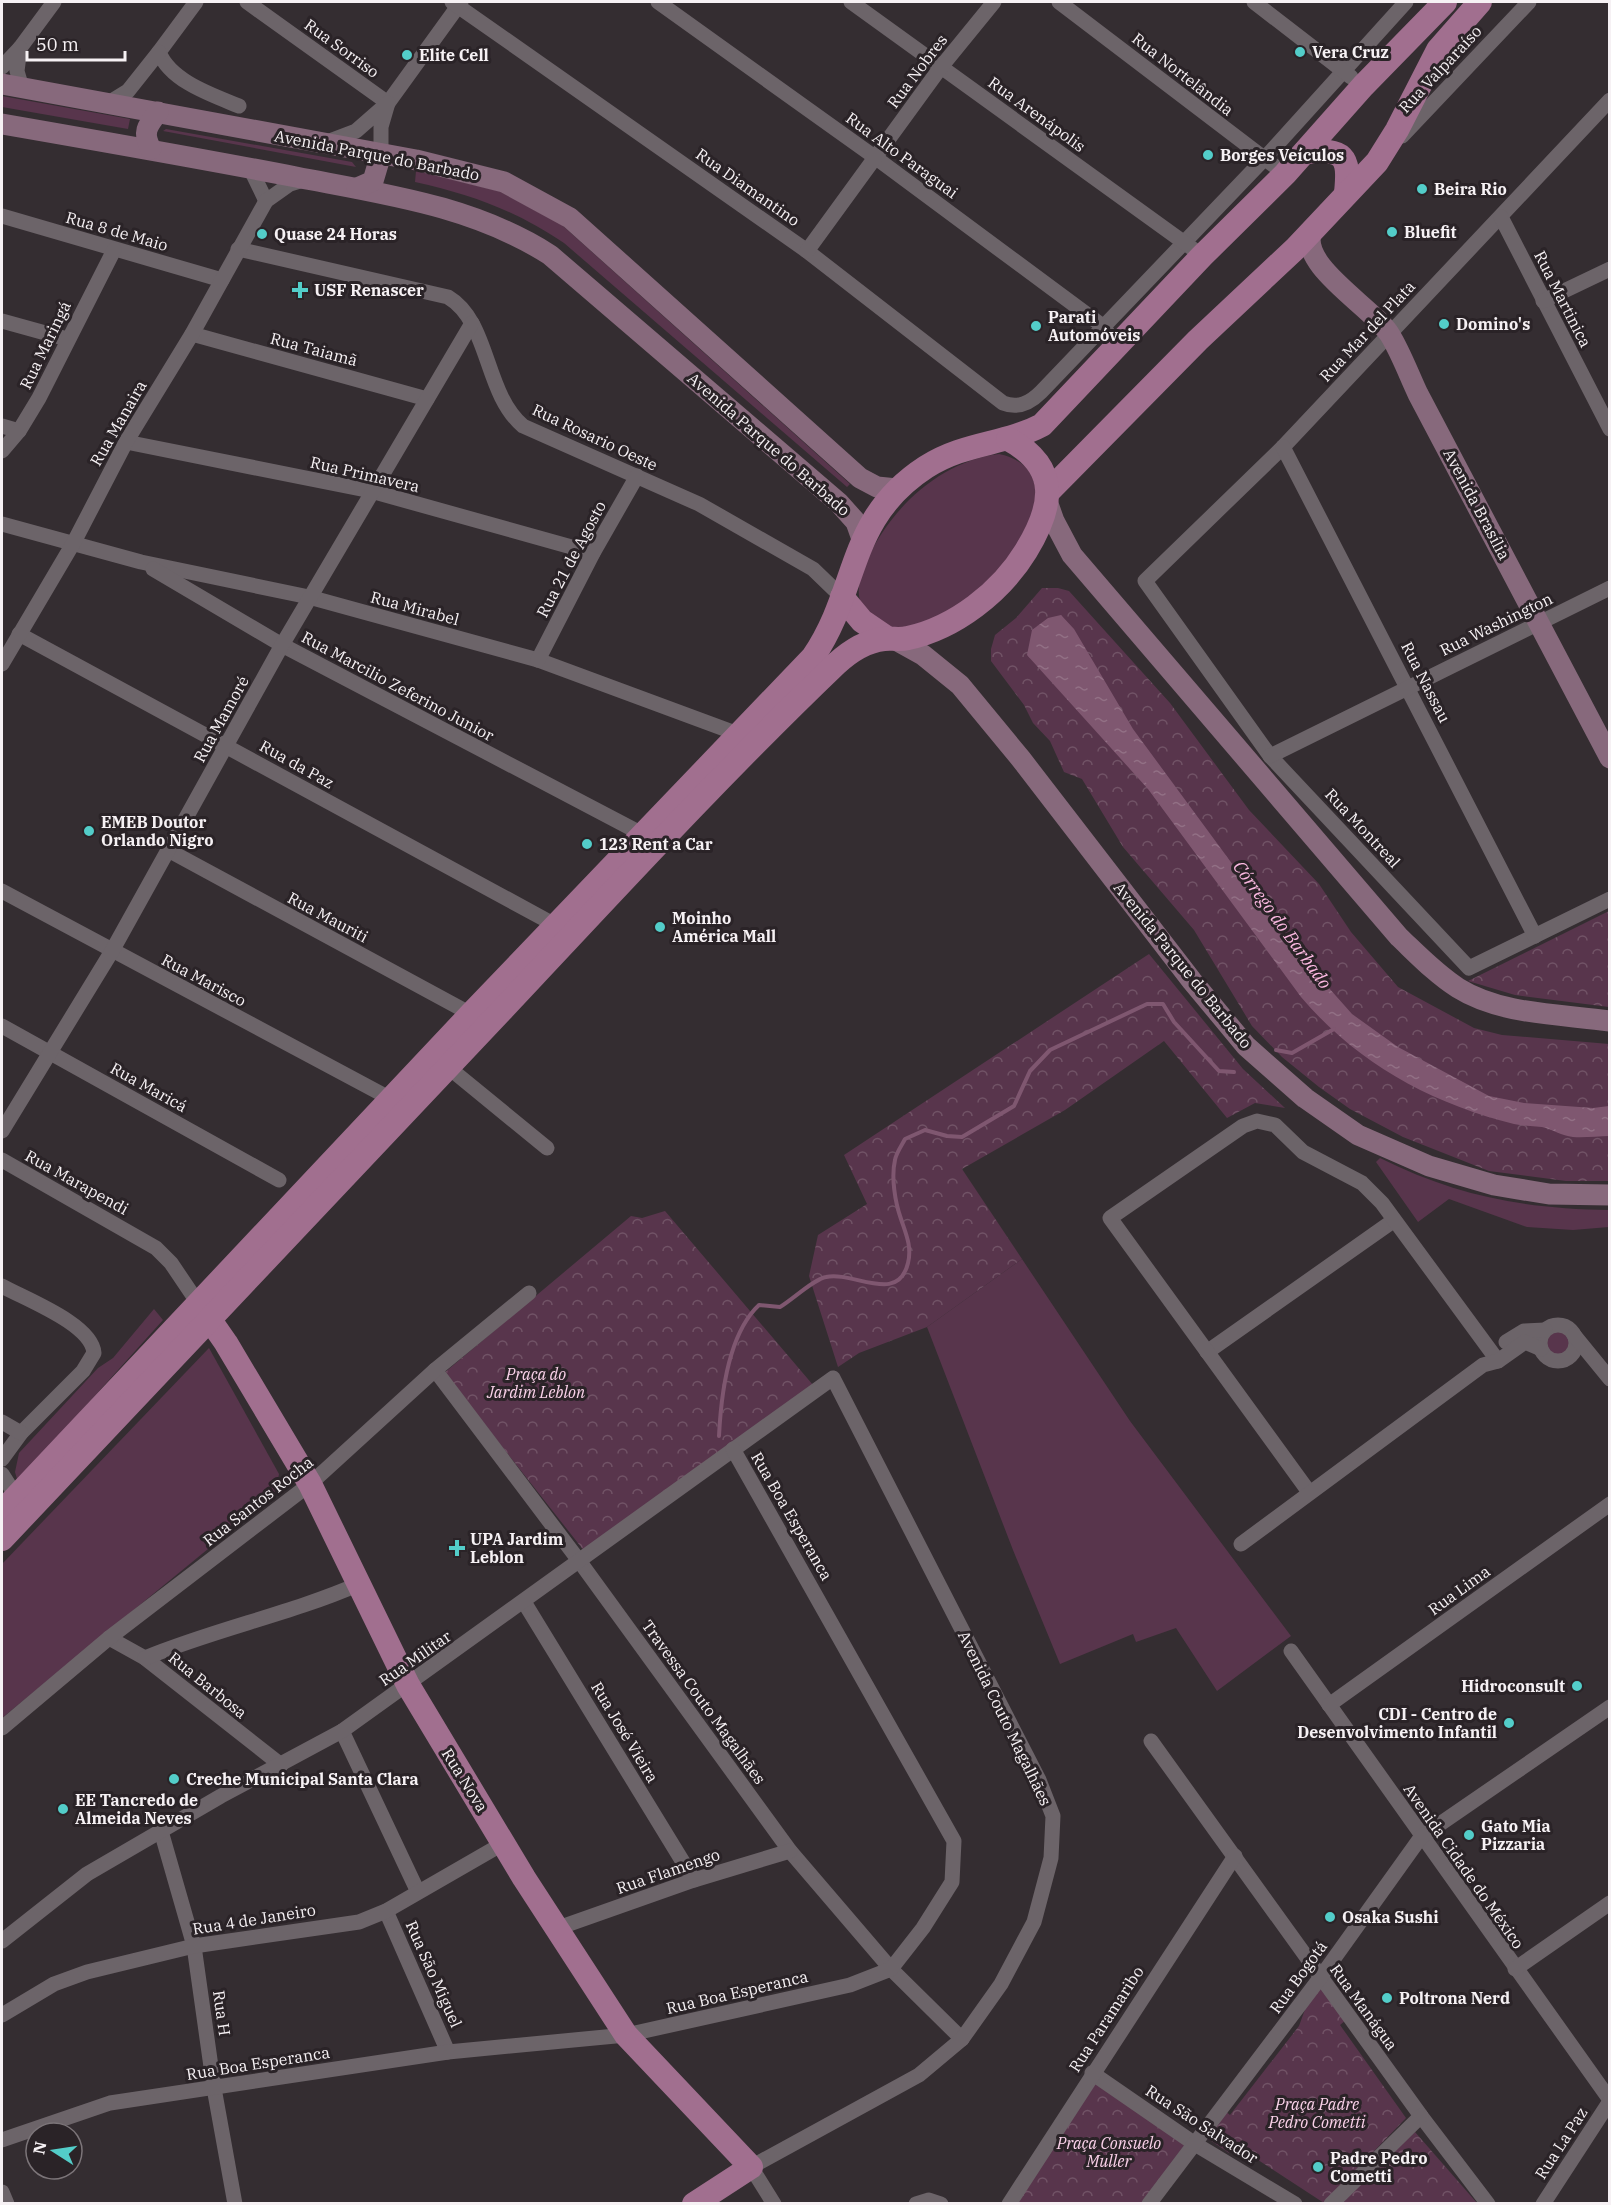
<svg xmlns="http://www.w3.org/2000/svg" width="1611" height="2205" font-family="'IBM Plex Serif',serif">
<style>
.grass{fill:#58354c}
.forest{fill:url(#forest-crowns)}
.water{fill:url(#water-ripples)}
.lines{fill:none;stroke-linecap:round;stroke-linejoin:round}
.stream{stroke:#7f5770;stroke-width:4}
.street{stroke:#6c6469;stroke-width:15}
.secondary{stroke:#87697c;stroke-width:21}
.primary{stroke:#a16f8f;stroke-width:24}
.poi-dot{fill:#53cdc9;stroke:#2a2327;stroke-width:2}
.labels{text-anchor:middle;stroke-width:6;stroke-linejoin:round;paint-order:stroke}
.street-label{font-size:16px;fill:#f6f1f4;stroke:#2a2327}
.poi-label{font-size:16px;font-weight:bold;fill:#f6f1f4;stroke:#2a2327;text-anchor:start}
.park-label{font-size:16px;font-style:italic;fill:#fbd2ea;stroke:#2a2327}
.water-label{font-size:18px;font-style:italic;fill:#fcb9e2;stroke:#2a2327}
</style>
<defs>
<pattern id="forest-crowns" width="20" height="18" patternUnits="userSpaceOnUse" patternTransform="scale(1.5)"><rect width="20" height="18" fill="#58354c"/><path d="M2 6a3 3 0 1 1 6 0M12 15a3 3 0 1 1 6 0" fill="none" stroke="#715366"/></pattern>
<pattern id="water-ripples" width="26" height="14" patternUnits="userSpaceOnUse" patternTransform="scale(1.5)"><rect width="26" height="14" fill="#7f5770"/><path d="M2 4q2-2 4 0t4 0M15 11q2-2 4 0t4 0" fill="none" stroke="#927085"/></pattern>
</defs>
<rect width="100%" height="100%" fill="#342d31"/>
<g class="grass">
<polygon points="2,96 130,119 128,129 2,107"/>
<polygon points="166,129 352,162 356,167 163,131"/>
<path d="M416 171 499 191 562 225 850 484 847 487 564 243C514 210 473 195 415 182Z"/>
<path d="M999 454C1075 470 1014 567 978 594 962 606 938 621 919 629 910 632 896 629 887 628 880 621 865 612 861 603 855 589 862 571 868 558 892 507 941 461 999 454Z"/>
<path d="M1380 1158C1456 1196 1525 1209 1609 1210V1227L1573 1230 1527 1227 1449 1199 1418 1222 1376 1162Z"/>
<polygon points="1022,1259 1130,1421 1291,1636 1217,1691 1176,1628 1136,1642 1133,1634 1060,1664 1013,1550 927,1327"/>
<polygon points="154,1309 163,1320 20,1479 17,1479 15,1472 19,1453 98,1368 113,1358"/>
<circle cx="1558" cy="1343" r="14"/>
<polygon points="209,1348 279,1474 275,1494 2,1718 2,1564"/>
</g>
<g class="forest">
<polygon points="1042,588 1058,588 1069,591 1170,703 1249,810 1319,884 1351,932 1398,987 1474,1028 1502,1035 1609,1044 1609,1181 1566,1181 1489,1171 1403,1137 1350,1109 1319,1087 1282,1057 1252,1026 1194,930 1123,847 1082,779 1064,772 1050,741 1033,723 1024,705 991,661 991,649 995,635 1016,618"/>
<polygon points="1609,911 1609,1007 1515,995 1468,981"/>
<polygon points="1149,954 1243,1069 1285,1108 1255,1103 1227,1118 1164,1041 1065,1110 962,1169 1022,1259 927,1327 859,1353 838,1367 809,1276 818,1235 867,1204 844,1155"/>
<polygon points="665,1211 813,1385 585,1552 444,1373 631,1216 642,1218"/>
<polygon points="1323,1988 1347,2019 1340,2025 1406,2118 1324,2203 1235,2145 1229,2153 1204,2136 1224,2110 1230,2115 1299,2026 1311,1993"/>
<polygon points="1094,2083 1186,2143 1144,2203 1014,2204"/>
<polygon points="1415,2132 1477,2203 1337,2204"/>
</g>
<path class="water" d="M1061 615 1074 629 1133 729 1297 952 1352 1014 1398 1047 1489 1096 1524 1103 1593 1108 1609 1106V1136C1598 1136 1584 1138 1573 1137 1562 1136 1552 1129 1542 1127 1533 1126 1523 1126 1514 1124 1430 1103 1357 1063 1301 997L1148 789 1027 655 1032 630 1048 618Z"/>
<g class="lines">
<g class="stream">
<polyline points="1276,1050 1292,1053 1334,1029"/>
<path d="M719 1436C721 1396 728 1334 759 1305L780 1307C792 1300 814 1279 826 1277 854 1271 898 1305 908 1263 912 1247 906 1234 901 1219 895 1202 891 1177 895 1160 896 1153 902 1145 905 1139L925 1130 947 1136 962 1137 1014 1106 1030 1071 1050 1050 1147 1004H1163L1174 1022 1219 1071 1234 1072"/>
</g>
<g class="street">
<path d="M196 2 159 52C170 81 212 95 239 106"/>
<polyline points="247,2 388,103 461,2"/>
<path d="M452 2 807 251 1003 403C1018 409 1030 403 1041 392L1264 159 1406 2"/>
<polyline points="658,2 876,158 1104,327 1109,335"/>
<polyline points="851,2 1193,249"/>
<polyline points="1059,2 1285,174"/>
<polyline points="1254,2 1351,77"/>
<polyline points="20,48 54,2"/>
<polyline points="2,67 20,48 17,71 22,88"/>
<polyline points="1610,100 1283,447 1145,581 1270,756 1469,968 1610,899"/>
<polyline points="107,104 128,91 159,52"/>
<polyline points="1402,136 1529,2"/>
<polyline points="327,142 356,131 388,103 381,127 381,154"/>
<polyline points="250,168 266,201"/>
<polyline points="2,216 222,280"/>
<polyline points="1501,217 1610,429"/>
<path d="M238 249 448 297C490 322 484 393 523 426L699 504 813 569 842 597"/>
<polyline points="807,251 941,67 994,2"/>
<polyline points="1543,301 1610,269"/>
<polyline points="2,321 67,339"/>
<polyline points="192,334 427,399"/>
<polyline points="2,426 19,431"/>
<polyline points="126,442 371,491 593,553"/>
<polyline points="1283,447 1535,936"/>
<polyline points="2,451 19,431 39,398 114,250"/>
<polyline points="2,524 141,562 309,597 538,660 738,734"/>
<polyline points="153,569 282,645 644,835"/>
<polyline points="19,634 557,926"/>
<polyline points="538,660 593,553 637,476"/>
<polyline points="2,664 74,542 126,442 192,334 266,201 290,184 306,179"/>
<polyline points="1270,756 1610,588"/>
<polyline points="168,850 471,1014"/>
<polyline points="2,891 391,1099"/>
<polyline points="2,1026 279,1180"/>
<polyline points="448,1067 547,1148"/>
<polyline points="2,1131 112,951 282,645 472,323"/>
<polyline points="2,1160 156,1248 171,1263 198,1303"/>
<path d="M2 1286C25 1299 92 1324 94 1353L83 1371 21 1433 2 1459"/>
<circle cx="1558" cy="1343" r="18"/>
<polyline points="1574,1335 1610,1379"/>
<polyline points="1506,1342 1524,1331 1545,1330"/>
<polyline points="1207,1352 1393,1221"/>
<polyline points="435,1370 580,1562 790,1851 891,1969 962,2039"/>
<polyline points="2,1422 21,1433"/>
<polyline points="2,1474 16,1496"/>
<polyline points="1309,1492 1110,1218 1243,1126 1257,1121 1275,1125 1303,1152 1362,1183 1382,1203 1498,1361"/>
<polyline points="1241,1544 1483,1365 1498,1361 1525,1342 1541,1349"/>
<polyline points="524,1602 694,1880"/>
<polyline points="109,1638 145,1658 281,1765"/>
<polyline points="1291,1651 1610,2100"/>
<path d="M145 1658C215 1629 290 1614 359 1584"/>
<polyline points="1329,1705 1610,1504"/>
<polyline points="2,1728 109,1638 310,1484 435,1370 529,1293"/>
<polyline points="342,1731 418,1892"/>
<polyline points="1151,1741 1421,2116 1488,2204"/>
<polyline points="161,1831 194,1946 214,2088 235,2204"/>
<polyline points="386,1911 448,2052"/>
<polyline points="558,1928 694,1880 790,1851"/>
<polyline points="2,1941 87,1874 221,1796 342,1731 833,1378 1039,1780 1053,1816 1051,1858 1034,1922 1001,1984 962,2039 919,2075 751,2167 774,2204"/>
<polyline points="1515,1969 1610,1903"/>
<polyline points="2,2015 54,1984 87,1972 194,1946 359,1922 386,1911 504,1843"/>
<polyline points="1092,2073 1195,2144 1295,2204"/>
<polyline points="2,2140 110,2103 448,2052 626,2035 850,1985 891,1969 923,1928 952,1882 954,1841 733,1449"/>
<polyline points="2,2192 7,2204"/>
<polyline points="916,2204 929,2200 941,2204"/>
<polyline points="1009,2204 1235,1856"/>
<polyline points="1149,2204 1320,1978 1421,1837 1610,1707"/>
<polyline points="1331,2204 1421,2116"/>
<polyline points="1543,2204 1610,2101"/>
</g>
<g class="secondary">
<polyline points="2,84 416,160 504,182 570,218 860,478 877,487 897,489"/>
<path d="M2 124C100 141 198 158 296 177 384 194 474 206 550 255L839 503 856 522 862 539"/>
<path d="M151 149C142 133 147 126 158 112"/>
<polyline points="357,188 373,181 381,154"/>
<path d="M1312 231C1297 265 1374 308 1390 335 1401 353 1409 375 1418 394L1610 758"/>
<path d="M1048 504 1054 521 1072 555 1399 937C1418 955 1436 974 1458 988 1501 1015 1561 1014 1610 1021"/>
<polyline points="896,640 923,655 960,685 1021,759 1192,981 1246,1046 1305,1098 1358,1135 1429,1166 1494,1185 1549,1194 1610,1195"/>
</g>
<g class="primary">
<path d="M1305 152C1344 149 1350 155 1346 193"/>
<polyline points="1049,491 1198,340 1296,248 1377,162 1397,130 1438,50 1480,2"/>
<polyline points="842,597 862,621 887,638"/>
<polyline points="201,1307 226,1343 310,1484 408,1685 524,1878 626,2035 751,2167 694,2204"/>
<path d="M2 1512 471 1014 813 657C860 588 846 519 926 467 965 442 1004 445 1042 425L1202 256 1285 174 1363 86 1445 2"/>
<path d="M2 1539C168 1363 335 1187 501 1011 611 894 720 775 836 664 849 652 866 641 884 639 892 638 900 640 908 638 955 628 1001 592 1026 551 1053 507 1061 467 1008 439"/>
</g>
</g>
<g class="poi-dot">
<circle cx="1300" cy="52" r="6"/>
<circle cx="407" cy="55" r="6"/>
<circle cx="1208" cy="155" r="6"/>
<circle cx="1422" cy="189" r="6"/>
<circle cx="1392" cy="232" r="6"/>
<circle cx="262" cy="234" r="6"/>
<path d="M297 281h6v6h6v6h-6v6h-6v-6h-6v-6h6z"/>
<circle cx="1444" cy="324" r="6"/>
<circle cx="1036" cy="326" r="6"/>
<circle cx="89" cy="831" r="6"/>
<circle cx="587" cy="844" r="6"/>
<circle cx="660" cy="927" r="6"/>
<path d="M454 1539h6v6h6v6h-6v6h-6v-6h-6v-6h6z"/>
<circle cx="1577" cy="1686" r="6"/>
<circle cx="1509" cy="1723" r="6"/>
<circle cx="174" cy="1779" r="6"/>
<circle cx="63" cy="1809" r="6"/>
<circle cx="1469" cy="1835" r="6"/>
<circle cx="1330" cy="1917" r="6"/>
<circle cx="1387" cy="1998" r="6"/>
<circle cx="1318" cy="2167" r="6"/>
</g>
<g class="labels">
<g class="street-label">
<text transform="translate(342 48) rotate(36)" y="6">Rua Sorriso</text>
<text transform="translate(1440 69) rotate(-47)" y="6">Rua Valparaíso</text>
<text transform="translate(917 71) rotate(-53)" y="6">Rua Nobres</text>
<text transform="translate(1183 74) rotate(38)" y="6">Rua Nortelândia</text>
<text transform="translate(1037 114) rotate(36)" y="6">Rua Arenápolis</text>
<text transform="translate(377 155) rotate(11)" y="6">Avenida Parque do Barbado</text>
<text transform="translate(902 155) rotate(36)" y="6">Rua Alto Paraguai</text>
<text transform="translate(748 187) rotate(35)" y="6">Rua Diamantino</text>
<text transform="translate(117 231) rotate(16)" y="6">Rua 8 de Maio</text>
<text transform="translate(1563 299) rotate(63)" y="6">Rua Martinica</text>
<text transform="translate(1367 331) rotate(-47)" y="6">Rua Mar del Plata</text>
<text transform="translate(45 345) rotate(-64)" y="6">Rua Maringá</text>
<text transform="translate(314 349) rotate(15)" y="6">Rua Taiamã</text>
<text transform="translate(118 423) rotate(-60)" y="6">Rua Manaira</text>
<text transform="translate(595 437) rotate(25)" y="6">Rua Rosario Oeste</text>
<text transform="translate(769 444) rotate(41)" y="6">Avenida Parque do Barbado</text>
<text transform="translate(365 474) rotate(13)" y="6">Rua Primavera</text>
<text transform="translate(1477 504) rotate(62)" y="6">Avenida Brasília</text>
<text transform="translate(571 559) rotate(-62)" y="6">Rua 21 de Agosto</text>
<text transform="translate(415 608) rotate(15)" y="6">Rua Mirabel</text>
<text transform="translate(1496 624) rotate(-26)" y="6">Rua Washington</text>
<text transform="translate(1426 682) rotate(63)" y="6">Rua Nassau</text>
<text transform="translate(398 686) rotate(28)" y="6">Rua Marcilio Zeferino Junior</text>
<text transform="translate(221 719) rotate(-61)" y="6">Rua Mamoré</text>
<text transform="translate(297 764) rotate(29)" y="6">Rua da Paz</text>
<text transform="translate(1363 828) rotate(47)" y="6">Rua Montreal</text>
<text transform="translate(328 917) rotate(28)" y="6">Rua Mauriti</text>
<text transform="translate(1183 965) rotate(51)" y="6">Avenida Parque do Barbado</text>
<text transform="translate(204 980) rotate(28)" y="6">Rua Marisco</text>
<text transform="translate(149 1087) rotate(29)" y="6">Rua Maricá</text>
<text transform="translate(77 1182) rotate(29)" y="6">Rua Marapendi</text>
<text transform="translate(258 1501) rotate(-38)" y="6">Rua Santos Rocha</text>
<text transform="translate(792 1516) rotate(60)" y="6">Rua Boa Esperanca</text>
<text transform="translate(1459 1590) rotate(-36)" y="6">Rua Lima</text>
<text transform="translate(415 1658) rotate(-35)" y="6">Rua Militar</text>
<text transform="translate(208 1685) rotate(39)" y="6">Rua Barbosa</text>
<text transform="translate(704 1702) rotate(54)" y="6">Travessa Couto Magalhães</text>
<text transform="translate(1005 1718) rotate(64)" y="6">Avenida Couto Magalhães</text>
<text transform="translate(625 1732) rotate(59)" y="6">Rua José Vieira</text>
<text transform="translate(465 1780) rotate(58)" y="6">Rua Nova</text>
<text transform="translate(1464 1866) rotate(55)" y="6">Avenida Cidade do México</text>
<text transform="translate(668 1871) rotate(-19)" y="6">Rua Flamengo</text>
<text transform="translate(254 1919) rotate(-9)" y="6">Rua 4 de Janeiro</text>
<text transform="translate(434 1974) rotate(66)" y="6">Rua São Miguel</text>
<text transform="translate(1298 1977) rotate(-54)" y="6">Rua Bogotá</text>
<text transform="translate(737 1992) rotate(-13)" y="6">Rua Boa Esperanca</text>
<text transform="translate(1364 2007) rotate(54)" y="6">Rua Manágua</text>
<text transform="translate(222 2013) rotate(82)" y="6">Rua H</text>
<text transform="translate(1106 2019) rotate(-57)" y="6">Rua Paramaribo</text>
<text transform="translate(258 2063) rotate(-9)" y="6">Rua Boa Esperanca</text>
<text transform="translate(1202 2124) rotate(33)" y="6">Rua São Salvador</text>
<text transform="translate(1561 2143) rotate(-57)" y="6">Rua La Paz</text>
</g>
<g class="poi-label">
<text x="1312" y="58">Vera Cruz</text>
<text x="419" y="61">Elite Cell</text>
<text x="1220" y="161">Borges Veículos</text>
<text x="1434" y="195">Beira Rio</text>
<text x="1404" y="238">Bluefit</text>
<text x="274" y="240">Quase 24 Horas</text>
<text x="314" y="296">USF Renascer</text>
<text x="1048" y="323">Parati<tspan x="1048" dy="18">Automóveis</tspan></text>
<text x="1456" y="330">Domino's</text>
<text x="101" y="828">EMEB Doutor<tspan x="101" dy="18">Orlando Nigro</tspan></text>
<text x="599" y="850">123 Rent a Car</text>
<text x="672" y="924">Moinho<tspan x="672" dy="18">América Mall</tspan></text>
<text x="470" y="1545">UPA Jardim<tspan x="470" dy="18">Leblon</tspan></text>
<text x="1565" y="1692" text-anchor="end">Hidroconsult</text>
<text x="1497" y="1720" text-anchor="end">CDI - Centro de<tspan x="1497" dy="18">Desenvolvimento Infantil</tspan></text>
<text x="186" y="1785">Creche Municipal Santa Clara</text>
<text x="75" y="1806">EE Tancredo de<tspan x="75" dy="18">Almeida Neves</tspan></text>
<text x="1481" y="1832">Gato Mia<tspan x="1481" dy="18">Pizzaria</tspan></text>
<text x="1342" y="1923">Osaka Sushi</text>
<text x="1399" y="2004">Poltrona Nerd</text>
<text x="1330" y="2164">Padre Pedro<tspan x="1330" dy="18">Cometti</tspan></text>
</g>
<g class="park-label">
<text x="536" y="1380">Praça do<tspan x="536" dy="18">Jardim Leblon</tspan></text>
<text x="1317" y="2110">Praça Padre<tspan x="1317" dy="18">Pedro Cometti</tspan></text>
<text x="1109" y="2149">Praça Consuelo<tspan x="1109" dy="18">Muller</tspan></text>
</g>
<g class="water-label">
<text transform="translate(1282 925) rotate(54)" y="6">Córrego do Barbado</text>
</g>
</g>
<rect width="1611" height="2205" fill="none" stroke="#f6f1f4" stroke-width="6"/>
<g transform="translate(54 2151) rotate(282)"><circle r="28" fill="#2a2327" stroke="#7c7579" stroke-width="1.5"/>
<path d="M0-4.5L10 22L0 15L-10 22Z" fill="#53cdc9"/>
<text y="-9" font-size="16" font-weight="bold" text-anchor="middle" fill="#f6f1f4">N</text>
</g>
<path d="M27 51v9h98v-9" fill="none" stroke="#f6f1f4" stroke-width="3"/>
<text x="36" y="51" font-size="18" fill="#f6f1f4" stroke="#2a2327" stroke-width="4.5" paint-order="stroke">50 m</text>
</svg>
